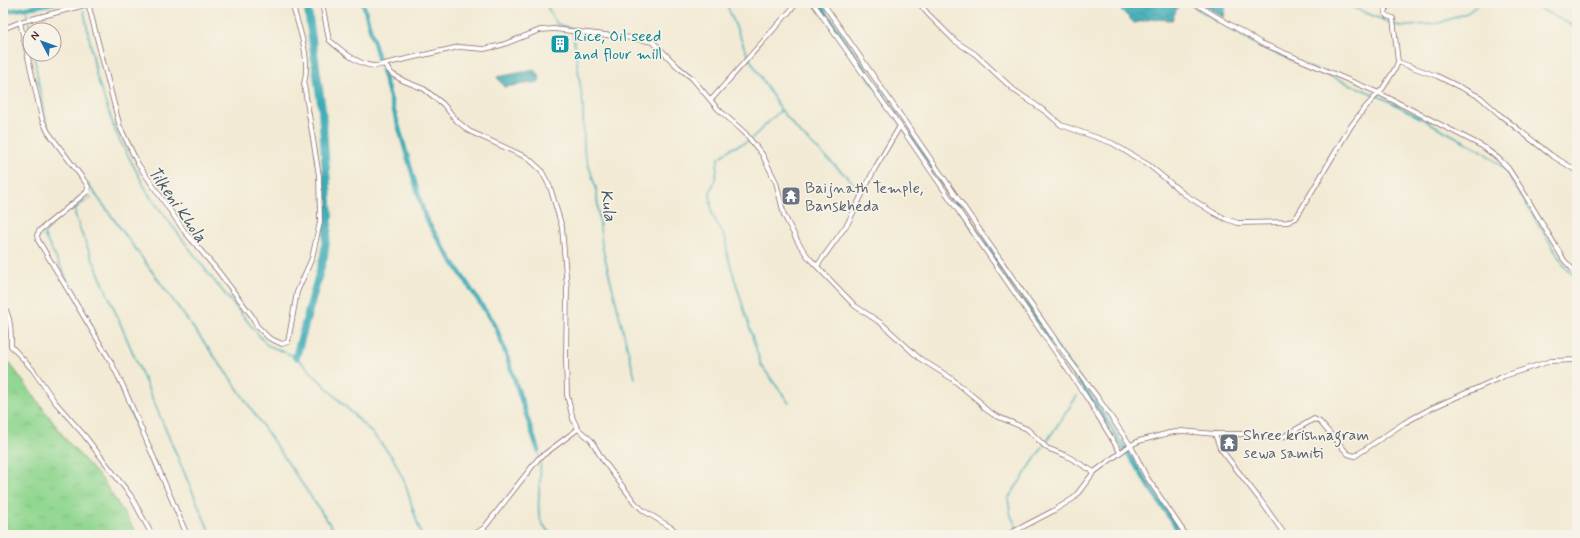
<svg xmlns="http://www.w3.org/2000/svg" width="1580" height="538" font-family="Mynerve,sans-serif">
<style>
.grass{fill:url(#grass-tufts);stroke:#6e7b5e}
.water{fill:url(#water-waves);stroke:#426570}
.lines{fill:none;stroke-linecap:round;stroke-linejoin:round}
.stream{stroke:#3aabb6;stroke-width:1.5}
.canal{stroke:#3aabb6;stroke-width:4.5}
.river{stroke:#3aabb6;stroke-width:8}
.minor-casing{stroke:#856666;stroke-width:5.5}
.minor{stroke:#fff;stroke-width:4}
.labels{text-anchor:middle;stroke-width:3.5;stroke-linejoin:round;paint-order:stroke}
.culture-label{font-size:16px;fill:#0d838f;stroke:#f7f3e8;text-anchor:start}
.worship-label{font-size:16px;fill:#5b616d;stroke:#f7f3e8;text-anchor:start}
.water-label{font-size:17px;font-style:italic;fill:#445763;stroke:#f7f3e8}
</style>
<defs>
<pattern id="grass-tufts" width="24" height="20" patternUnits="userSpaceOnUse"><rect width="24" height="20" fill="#92d791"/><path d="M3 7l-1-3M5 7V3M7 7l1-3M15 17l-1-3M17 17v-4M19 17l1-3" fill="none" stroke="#7fb87d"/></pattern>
<pattern id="water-waves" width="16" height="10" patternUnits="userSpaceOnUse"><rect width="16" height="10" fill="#3aabb6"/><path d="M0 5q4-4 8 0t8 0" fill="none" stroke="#338b94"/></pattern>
</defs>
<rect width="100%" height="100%" fill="#f7f3e8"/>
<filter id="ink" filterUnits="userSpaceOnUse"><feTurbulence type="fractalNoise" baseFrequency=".025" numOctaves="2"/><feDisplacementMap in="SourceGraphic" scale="8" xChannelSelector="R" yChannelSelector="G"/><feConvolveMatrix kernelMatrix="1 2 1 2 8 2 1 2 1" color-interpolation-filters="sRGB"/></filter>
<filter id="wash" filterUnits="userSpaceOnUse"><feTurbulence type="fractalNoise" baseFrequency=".012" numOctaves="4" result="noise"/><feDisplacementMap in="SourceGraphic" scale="16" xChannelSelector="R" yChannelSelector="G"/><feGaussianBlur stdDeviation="0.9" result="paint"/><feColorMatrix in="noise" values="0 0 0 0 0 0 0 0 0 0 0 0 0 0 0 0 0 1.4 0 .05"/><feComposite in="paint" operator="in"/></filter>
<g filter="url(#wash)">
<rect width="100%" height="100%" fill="#f2ead4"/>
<polygon class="grass" points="3,354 67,441 102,479 138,535 3,535"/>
<g class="water">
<polygon points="1114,3 1178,3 1179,4 1172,20 1152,19 1134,23"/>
<polygon points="1201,3 1226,3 1224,18"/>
<path d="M534 70C538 73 541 76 539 82L504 87 497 77Z"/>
</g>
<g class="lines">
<g class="stream">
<polyline points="545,3 557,24 573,29"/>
<polyline points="726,3 748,56 781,110 800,133 858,187 855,203"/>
<polyline points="1188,3 1259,46 1385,99 1482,151 1504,168 1565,267 1577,279"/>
<polyline points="1342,3 1400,27 1439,23 1467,13 1481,3"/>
<polyline points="1513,3 1535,6 1577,28"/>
<polyline points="27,7 27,16"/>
<polyline points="84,11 97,78 116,133 149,195 211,277 267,345 296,357 373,434 393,458 405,483 421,535"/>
<polyline points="29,22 30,31"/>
<polyline points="573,33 583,105 584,151 596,188 602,246 635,378"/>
<polyline points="34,54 43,110 48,126 82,174"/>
<polyline points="752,138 781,110"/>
<polyline points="749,141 730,149 718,159 716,177 710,193 712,214 726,240 727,254 761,365 789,403"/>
<polyline points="88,184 233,382 337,535"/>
<polyline points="76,208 75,214 81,232 211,535"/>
<polyline points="72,211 91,197"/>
<polyline points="51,227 44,234 45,237 94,330"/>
<polyline points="114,373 155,471"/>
<polyline points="538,450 539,456"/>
<path d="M540 460C542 478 537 497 539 514 540 521 546 530 552 535"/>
<polyline points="1463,530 1466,535"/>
<polyline points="1021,535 1011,516 1008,499 1077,396"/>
</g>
<g class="canal">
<polyline points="363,3 379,61"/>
<polyline points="819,3 1104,417 1181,535"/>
<polyline points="3,12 55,3"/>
<polyline points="382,70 425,217 443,247 496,327 507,357 538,450"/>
</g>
<polyline class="river" points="296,357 324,256 329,217 322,110 307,3"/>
</g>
</g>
<g filter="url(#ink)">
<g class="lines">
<g class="minor-casing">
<g id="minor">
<path d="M88 3 120 127 138 164 185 232 218 271 252 316 257 326 269 338 282 344 288 342 297 292 312 258 320 222 319 176 304 84C311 57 299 29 292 3"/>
<path d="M322 3 329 40C341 50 358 65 374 66 377 66 381 65 384 64L392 74 404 81 424 89 443 104 457 121 469 131 528 158 541 170 550 187 562 227 567 287 566 358 567 395 573 419 578 429 591 440 603 460 635 503 644 511 672 528 679 535"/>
<polyline points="813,3 900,126 1087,398 1120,452"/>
<polyline points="823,3 1068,358 1098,398 1131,446 1146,476 1186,535"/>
<polyline points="919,3 928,14 955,41 975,54 1014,90 1046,112 1061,125 1112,143 1150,166 1184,194 1214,213 1226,219 1238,223 1288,222 1296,218 1351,126 1363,110 1383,88 1395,69 1398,62 1393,18 1387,16 1385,13 1388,3"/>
<polyline points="1194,3 1261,43 1379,93 1482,146 1499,159 1508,168 1521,188 1564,260 1577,274"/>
<polyline points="20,22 42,119 48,132 86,183 88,187 87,192 40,230 37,235 38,240 111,362 123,386 187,535"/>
<polyline points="3,29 20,22 89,4"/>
<polyline points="1398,62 1437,76 1480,97 1500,115 1551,155 1577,171"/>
<polyline points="384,64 459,47 484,49 502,45 540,30 554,29 632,38 653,42 678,67 692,78 717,108 745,133 762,154 776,182 784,215 799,244 809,258 855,306 881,323 919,358 951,378 980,402 984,408 994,415 1027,429 1047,448 1067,456 1094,472"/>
<polyline points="711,100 797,3"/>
<polyline points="817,266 848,223 874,170 900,126"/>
<path d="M3 304C11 318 11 330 11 346L33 370 55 402 84 435 131 496 152 535"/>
<polyline points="1215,434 1220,448 1261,501 1285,535"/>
<polyline points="473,535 484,528 538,459 578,429"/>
<polyline points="1007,535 1053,511 1074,498 1094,472 1129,446 1139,441 1169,433 1182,431 1215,434 1251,434 1271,438 1283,437 1314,419 1320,422 1348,454 1355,456 1404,423 1432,408 1504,376 1551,361 1577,360"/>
</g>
</g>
<use href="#minor" class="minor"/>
</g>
</g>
<defs>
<g id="building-square" transform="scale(1)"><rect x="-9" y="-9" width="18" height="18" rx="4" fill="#0f9aa8" stroke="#f7f3e8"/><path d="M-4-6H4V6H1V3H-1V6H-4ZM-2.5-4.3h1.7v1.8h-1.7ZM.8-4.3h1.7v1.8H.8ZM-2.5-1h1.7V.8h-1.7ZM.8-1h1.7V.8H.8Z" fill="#fff"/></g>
<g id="temple-square" transform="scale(1)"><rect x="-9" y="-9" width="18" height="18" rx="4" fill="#6b7280" stroke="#f7f3e8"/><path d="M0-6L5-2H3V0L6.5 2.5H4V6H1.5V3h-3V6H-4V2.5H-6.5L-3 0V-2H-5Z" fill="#fff"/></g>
</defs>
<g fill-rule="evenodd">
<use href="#building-square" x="560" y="44"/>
<use href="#temple-square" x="791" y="196"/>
<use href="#temple-square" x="1229" y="443"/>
</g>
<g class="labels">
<g class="culture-label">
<text x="574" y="41">Rice, Oil seed<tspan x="574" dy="18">and flour mill</tspan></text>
</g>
<g class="worship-label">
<text x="805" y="193">Baijnath Temple,<tspan x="805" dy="18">Banskheda</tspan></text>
<text x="1243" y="440">Shree krishnagram<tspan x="1243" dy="18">sewa samiti</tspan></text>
</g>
<g class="water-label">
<text transform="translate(178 204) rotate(55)" y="6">Tilkeni Khola</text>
<text transform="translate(609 205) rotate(82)" y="6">Kula</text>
</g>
</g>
<rect width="1580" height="538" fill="none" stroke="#f7f3e8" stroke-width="16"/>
<g transform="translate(42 42) rotate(311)"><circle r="19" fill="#f7f3e8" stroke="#b29e9c"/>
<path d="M0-3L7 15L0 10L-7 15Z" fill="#1f6fb2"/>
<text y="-6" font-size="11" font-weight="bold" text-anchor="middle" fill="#4a1f2b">N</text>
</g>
</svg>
